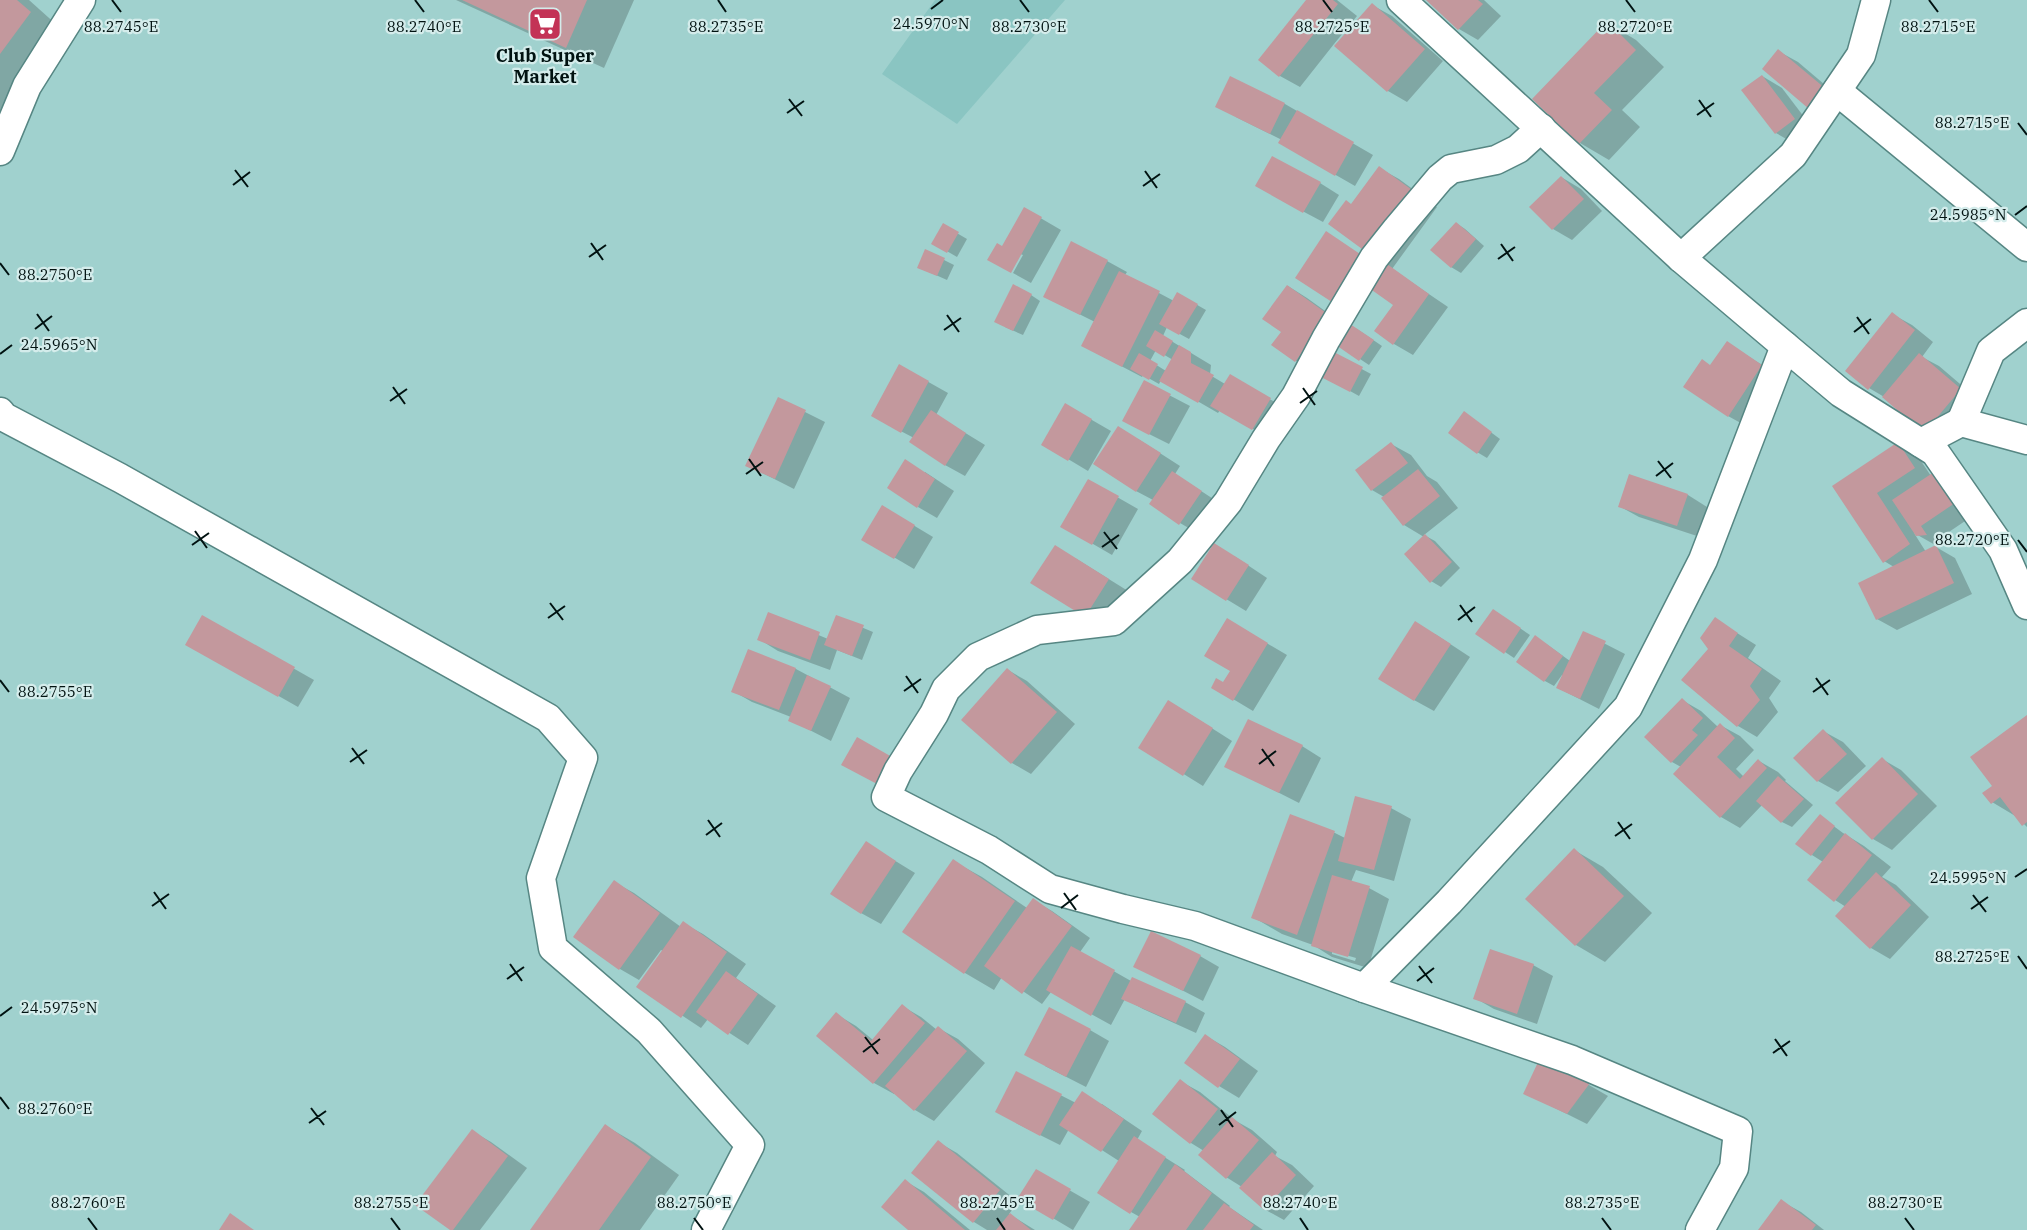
<svg xmlns="http://www.w3.org/2000/svg" width="2027" height="1230" font-family="'IBM Plex Serif',serif">
<style>
.built{fill:#8ac5c2}
.shadow{fill:#0003;fill-rule:evenodd}
.building{fill:#c3989d}
.lines{fill:none;stroke-linecap:round;stroke-linejoin:round}
.minor-casing{stroke:#568683;stroke-width:31}
.minor{stroke:#fff;stroke-width:28}
.ticks{fill:none;stroke:#011211;stroke-width:2}
.labels{text-anchor:middle;stroke-width:4.5;stroke-linejoin:round;paint-order:stroke}
.poi-label{font-size:18px;font-weight:bold;fill:#011211;stroke:#d4eceb}
.ticks-label{font-size:15px;text-anchor:middle;fill:#011211;stroke:#d4eceb;stroke-width:4.5;stroke-linejoin:round;paint-order:stroke}
</style>
<rect width="100%" height="100%" fill="#a0d1ce"/>
<polygon class="built" points="935,0 1065,0 957,124 882,74"/>
<g class="shadow">
<polygon points="0,0 29,0 68,35 0,126"/>
<polygon points="456,0 634,0 604,68"/>
<polygon points="1308,0 1337,0 1357,16 1334,44 1336,46 1372,5 1392,16 1443,61 1407,102 1388,91 1334,44 1300,87 1280,76 1260,60"/>
<polygon points="1428,0 1484,0 1501,16 1478,40 1459,29"/>
<polygon points="1608,23 1636,40 1664,67 1622,110 1640,127 1609,160 1580,143"/>
<polygon points="1778,51 1798,62 1844,101 1830,119"/>
<polygon points="1762,76 1782,88 1814,130 1795,144 1776,133"/>
<polygon points="1231,78 1285,104 1373,155 1355,186 1280,143 1282,140 1236,117"/>
<polygon points="1379,168 1399,179 1437,207 1392,269 1448,307 1413,355 1394,344 1395,305 1373,289 1356,314 1388,264 1374,256 1352,205"/>
<polygon points="1561,177 1581,189 1602,211 1572,240 1553,229"/>
<polygon points="1320,183 1339,195 1323,222 1276,197"/>
<polygon points="1025,209 1061,230 1031,283 1013,273 1023,255 1003,248"/>
<polygon points="1456,223 1465,229 1484,246 1461,273 1451,267"/>
<polygon points="943,225 967,239 957,257 933,243"/>
<polygon points="926,251 954,265 947,280 929,272"/>
<path d="M1107 261 1127 272 1125 275 1174 301 1178 294 1206 310 1189 339 1167 327 1163 336 1211 365 1210 375 1225 384 1230 376 1290 411 1272 440 1220 410 1218 413 1161 380 1159 384 1143 375 1142 377 1083 346 1095 322 1065 307ZM1156 350 1173 360 1166 371 1150 361Z"/>
<polygon points="1288,286 1307,298 1346,326 1357,329 1382,346 1369,365 1336,343 1330,352 1371,374 1359,396 1296,361 1283,332"/>
<polygon points="1031,295 1040,301 1023,335 1005,327"/>
<polygon points="1892,314 1912,325 1933,342 1922,357 1939,366 1980,401 1944,443 1886,398 1869,388"/>
<polygon points="1727,343 1781,377 1748,427 1728,416"/>
<polygon points="900,366 948,393 936,415 985,445 965,476 945,465 914,438 893,427"/>
<polygon points="1144,382 1190,406 1169,444 1143,431"/>
<polygon points="779,399 825,422 794,489 747,465"/>
<polygon points="1066,405 1111,431 1088,471 1043,444"/>
<polygon points="1473,419 1500,439 1487,458 1477,452"/>
<polygon points="1138,439 1180,466 1175,474 1221,504 1199,534 1180,523 1153,500 1136,491"/>
<polygon points="1391,444 1411,455 1427,476 1437,482 1458,508 1424,535 1435,541 1460,568 1441,587 1431,581 1424,537 1404,525 1384,497 1372,490"/>
<polygon points="1898,444 1917,455 1931,476 1974,515 1940,538 1945,546 1937,546 1914,533 1926,552 1936,547 1955,558 1972,594 1897,630 1877,619 1894,567 1884,561 1834,486"/>
<polygon points="925,472 954,491 937,518 918,507"/>
<polygon points="1630,476 1688,495 1707,507 1697,536 1639,517 1619,506"/>
<polygon points="1089,481 1138,509 1112,555 1062,526"/>
<polygon points="883,507 933,537 914,569 863,539"/>
<polygon points="1234,556 1267,578 1246,611 1193,579"/>
<polygon points="1075,558 1128,591 1105,627 1086,616"/>
<polygon points="768,614 828,639 837,617 873,632 862,660 837,650 830,670 778,651 759,639"/>
<polygon points="1502,616 1530,635 1514,658 1505,652"/>
<polygon points="203,617 314,680 298,707 187,644"/>
<polygon points="1715,619 1756,645 1748,658 1781,681 1769,698 1778,712 1757,737 1738,726 1709,649"/>
<polygon points="1227,620 1287,655 1253,711 1213,687 1224,684 1232,671"/>
<polygon points="1584,633 1625,654 1599,709 1558,688 1563,675 1562,675 1554,686 1545,681 1545,643 1570,661"/>
<polygon points="1435,634 1470,657 1434,711 1414,700"/>
<polygon points="749,651 796,669 850,698 831,741 790,720 791,717 752,702 733,691"/>
<polygon points="1008,670 1027,681 1075,724 1031,774 1012,763"/>
<polygon points="1682,700 1701,711 1718,727 1720,725 1740,736 1754,750 1736,769 1744,777 1759,761 1778,772 1786,780 1785,781 1813,805 1792,827 1782,822 1763,804 1740,828 1721,817 1681,767 1672,762"/>
<polygon points="1188,713 1232,741 1203,786 1140,747"/>
<polygon points="2027,716 2027,827 2017,817 1992,802"/>
<polygon points="1823,731 1843,742 1866,766 1838,792 1818,781 1795,758"/>
<polygon points="1302,746 1321,758 1299,803 1226,766"/>
<polygon points="1882,759 1901,770 1937,806 1892,850 1873,839"/>
<path d="M1391 808 1411 819 1394 881 1356 870 1351 882 1369 888 1389 899 1368 968 1332 957 1313 945 1282 934 1253 917 1291 816 1335 833 1345 838ZM1332 951 1356 958 1355 961 1332 954Z"/>
<polygon points="1820,816 1843,833 1864,846 1891,867 1882,877 1896,885 1929,917 1890,959 1871,948 1846,907 1835,900 1823,862 1812,855"/>
<polygon points="866,843 915,873 881,924 861,913"/>
<polygon points="1574,850 1603,867 1652,913 1605,962 1576,945 1527,899"/>
<polygon points="953,861 982,877 1027,908 1033,900 1052,911 1090,938 1080,952 1131,981 1185,1002 1205,1013 1196,1033 1143,1009 1125,999 1111,1025 1051,992 1042,1004 1002,977 994,990 965,973 905,932"/>
<polygon points="614,882 634,893 681,927 683,923 703,934 746,964 736,978 776,1006 748,1045 708,1019 701,1028 639,987 663,951 661,950 639,980 620,969"/>
<polygon points="1200,956 1219,967 1203,1001 1135,966"/>
<polygon points="1533,965 1553,976 1537,1024 1494,1009 1475,998"/>
<polygon points="902,1006 921,1017 937,1030 938,1028 958,1039 985,1063 934,1121 915,1110 895,1092 894,1094 874,1083 818,1036 836,1014 856,1026 873,1040"/>
<polygon points="1090,1030 1109,1041 1086,1087 1045,1066"/>
<polygon points="1206,1036 1225,1047 1258,1071 1239,1098 1219,1086 1186,1062"/>
<polygon points="1539,1062 1589,1085 1608,1096 1587,1124 1525,1093"/>
<polygon points="1017,1073 1076,1103 1102,1104 1142,1131 1137,1140 1185,1170 1184,1171 1230,1206 1229,1207 1263,1230 1131,1230 1140,1217 1131,1212 1119,1161 1069,1129 1060,1145 1016,1123"/>
<polygon points="1180,1081 1200,1092 1236,1121 1252,1130 1277,1152 1275,1156 1292,1165 1314,1186 1284,1220 1264,1209 1242,1187 1226,1177 1204,1151 1191,1143 1154,1114"/>
<polygon points="606,1126 635,1143 679,1175 640,1230 532,1230"/>
<polygon points="472,1131 491,1142 527,1168 480,1230 452,1230"/>
<polygon points="938,1142 957,1153 1018,1202 1009,1214 1035,1230 987,1230 974,1222"/>
<polygon points="1036,1171 1090,1202 1073,1230 1019,1198"/>
<polygon points="905,1181 924,1192 970,1230 910,1230"/>
<polygon points="1781,1201 1801,1212 1824,1230 1760,1230"/>
</g>
<g class="building">
<polygon points="0,0 17,0 31,12 0,54"/>
<polygon points="462,0 587,0 566,48"/>
<polygon points="1306,0 1333,0 1338,4 1279,77 1258,60"/>
<polygon points="1426,0 1478,0 1483,4 1458,30"/>
<polygon points="1372,3 1425,49 1387,92 1334,46"/>
<polygon points="1607,21 1636,50 1594,93 1612,110 1579,144 1532,99"/>
<polygon points="1778,49 1826,89 1809,109 1762,69"/>
<polygon points="1762,75 1795,119 1775,134 1741,90"/>
<polygon points="1230,76 1285,103 1270,134 1215,107"/>
<polygon points="1297,110 1354,142 1335,176 1278,143"/>
<polygon points="1272,156 1321,182 1303,213 1255,186"/>
<polygon points="1379,166 1419,195 1373,257 1328,224 1346,200 1351,204"/>
<polygon points="1561,176 1584,199 1552,230 1529,207"/>
<polygon points="1024,207 1042,217 1011,273 987,260 997,243 1002,246"/>
<polygon points="1456,222 1476,239 1451,268 1430,250"/>
<polygon points="943,223 959,232 947,253 931,244"/>
<polygon points="1326,231 1366,258 1335,304 1295,278"/>
<polygon points="1071,241 1108,260 1080,315 1043,297"/>
<polygon points="925,249 945,258 937,276 917,268"/>
<polygon points="1387,264 1429,294 1393,345 1374,331 1393,305 1369,288"/>
<polygon points="1119,271 1160,291 1122,367 1081,346"/>
<polygon points="1013,284 1032,294 1013,331 994,322"/>
<polygon points="1287,285 1329,315 1295,362 1271,345 1281,332 1262,319"/>
<polygon points="1177,292 1198,304 1179,335 1159,324"/>
<polygon points="1892,312 1915,330 1868,390 1845,371"/>
<polygon points="1347,322 1374,340 1359,361 1333,343"/>
<polygon points="1155,330 1173,341 1164,357 1146,346"/>
<polygon points="1727,341 1762,365 1728,417 1683,387 1702,359 1710,365"/>
<polygon points="1179,345 1191,352 1191,363 1214,375 1198,403 1159,381"/>
<polygon points="1330,350 1363,367 1350,392 1317,375"/>
<polygon points="1139,353 1158,364 1149,380 1130,369"/>
<polygon points="1919,353 1961,389 1924,433 1882,397"/>
<polygon points="899,364 929,381 901,433 871,416"/>
<polygon points="1230,374 1271,398 1252,430 1210,406"/>
<polygon points="1144,380 1171,394 1149,435 1122,421"/>
<polygon points="778,397 806,410 775,479 745,466"/>
<polygon points="1065,403 1092,419 1068,461 1041,445"/>
<polygon points="931,410 966,433 945,466 909,442"/>
<polygon points="1464,411 1492,432 1477,454 1448,433"/>
<polygon points="1118,426 1161,453 1136,492 1093,464"/>
<polygon points="1391,442 1408,463 1371,491 1355,470"/>
<polygon points="1898,442 1915,468 1877,493 1910,544 1883,563 1832,486"/>
<polygon points="905,459 935,479 917,508 887,488"/>
<polygon points="1418,469 1440,496 1403,526 1381,498"/>
<polygon points="1172,471 1202,491 1179,525 1149,504"/>
<polygon points="1934,472 1955,503 1921,526 1927,535 1916,536 1892,500"/>
<polygon points="1629,474 1688,494 1677,526 1618,507"/>
<polygon points="1088,479 1119,496 1092,545 1060,527"/>
<polygon points="882,505 915,525 894,559 861,540"/>
<polygon points="1425,534 1452,562 1430,583 1404,554"/>
<polygon points="1214,543 1249,565 1226,601 1191,579"/>
<polygon points="1055,545 1109,579 1085,617 1030,583"/>
<polygon points="1936,545 1954,583 1876,620 1858,583"/>
<polygon points="1493,609 1521,628 1504,654 1475,634"/>
<polygon points="768,612 820,632 810,660 757,640"/>
<polygon points="202,615 295,667 278,697 185,645"/>
<polygon points="836,615 864,625 852,656 824,645"/>
<polygon points="1715,617 1738,633 1729,646 1762,669 1750,686 1760,700 1737,727 1681,680 1708,649 1700,638"/>
<polygon points="1227,618 1268,643 1233,701 1211,688 1216,678 1223,682 1230,671 1204,656"/>
<polygon points="1415,621 1451,644 1414,701 1378,679"/>
<polygon points="1583,631 1606,641 1580,699 1556,688"/>
<polygon points="1535,635 1563,656 1544,682 1516,662"/>
<polygon points="748,649 796,668 779,710 731,692"/>
<polygon points="1007,668 1057,712 1011,764 961,720"/>
<polygon points="807,675 831,686 811,731 788,721"/>
<polygon points="1682,698 1703,718 1692,730 1698,735 1671,763 1644,737"/>
<polygon points="1168,700 1213,728 1183,776 1138,748"/>
<polygon points="2027,715 2027,822 2022,826 2000,797 1991,804 1982,793 1992,786 1970,757"/>
<polygon points="1248,719 1303,745 1279,793 1224,767"/>
<polygon points="1720,723 1735,738 1717,757 1740,779 1758,759 1767,768 1720,818 1673,774"/>
<polygon points="1823,729 1847,754 1817,782 1793,758"/>
<polygon points="857,737 892,757 877,784 841,765"/>
<polygon points="1882,757 1918,794 1872,840 1835,803"/>
<polygon points="1778,776 1804,799 1781,823 1756,801"/>
<polygon points="1355,796 1392,806 1374,870 1338,861"/>
<polygon points="1290,814 1335,831 1297,935 1251,918"/>
<polygon points="1820,814 1835,826 1811,856 1795,844"/>
<polygon points="1845,833 1872,855 1834,902 1807,880"/>
<polygon points="866,841 896,861 861,914 830,894"/>
<polygon points="1574,848 1624,896 1575,946 1525,899"/>
<polygon points="953,859 1015,901 964,974 902,932"/>
<polygon points="1876,872 1911,905 1870,949 1835,916"/>
<polygon points="1332,875 1370,886 1348,957 1311,946"/>
<polygon points="614,880 660,913 619,970 573,937"/>
<polygon points="1033,898 1072,926 1022,994 984,966"/>
<polygon points="683,921 727,952 681,1018 636,987"/>
<polygon points="1151,931 1201,955 1183,991 1133,967"/>
<polygon points="1071,946 1115,970 1091,1016 1046,990"/>
<polygon points="1490,949 1534,964 1517,1014 1473,999"/>
<polygon points="726,971 758,994 728,1035 696,1012"/>
<polygon points="1132,977 1186,1001 1176,1023 1121,999"/>
<polygon points="902,1004 925,1023 873,1084 816,1036 836,1012 871,1041"/>
<polygon points="1049,1007 1091,1029 1066,1077 1024,1055"/>
<polygon points="938,1026 967,1051 914,1111 885,1086"/>
<polygon points="1205,1034 1240,1059 1218,1088 1184,1063"/>
<polygon points="1539,1060 1590,1083 1567,1114 1523,1094"/>
<polygon points="1016,1071 1062,1094 1040,1136 995,1112"/>
<polygon points="1180,1079 1218,1109 1190,1144 1152,1114"/>
<polygon points="1082,1091 1124,1119 1101,1152 1059,1125"/>
<polygon points="1232,1117 1259,1140 1226,1179 1198,1155"/>
<polygon points="605,1124 651,1157 599,1230 530,1230"/>
<polygon points="472,1129 508,1156 453,1230 450,1230 415,1205"/>
<polygon points="1134,1136 1166,1157 1130,1214 1097,1193"/>
<polygon points="938,1140 1000,1190 973,1223 911,1173"/>
<polygon points="1272,1152 1296,1175 1264,1210 1239,1188"/>
<polygon points="1175,1164 1212,1193 1186,1230 1129,1230"/>
<polygon points="1036,1169 1071,1189 1053,1220 1017,1199"/>
<polygon points="905,1179 965,1230 908,1230 881,1207"/>
<polygon points="1781,1199 1816,1225 1812,1230 1758,1230"/>
<polygon points="1224,1203 1254,1225 1250,1230 1203,1230"/>
<polygon points="230,1213 254,1230 219,1230"/>
<polygon points="1010,1213 1031,1230 996,1230"/>
</g>
<g class="lines">
<g class="minor-casing">
<g id="minor">
<polyline points="1401,0 1681,258 1785,346 1841,393 1935,452 2003,550 2027,605"/>
<polyline points="1837,91 2027,247"/>
<polyline points="1541,128 1518,149 1496,160 1451,169 1440,178 1397,229 1374,258 1326,339 1296,396 1266,439 1228,502 1180,561 1114,621 1037,630 978,657 946,689 934,714 898,771 886,797 989,850 1050,889 1123,909 1195,926 1364,988 1572,1060 1738,1131 1734,1168 1700,1230"/>
<polyline points="0,151 27,86 81,0"/>
<polyline points="1681,258 1793,155 1861,55 1876,0"/>
<polyline points="0,412 4,417 120,478 548,718 583,758 541,878 553,948 649,1031 750,1145 706,1230"/>
<polyline points="1961,422 1991,351 2027,323"/>
<polyline points="1921,443 1961,422 2027,440"/>
<polyline points="1364,988 1449,902 1628,707 1703,560 1785,346"/>
</g>
</g>
<use href="#minor" class="minor"/>
</g>
<path class="ticks" d="M112 0 121 12M415 0 424 12M718 0 726 12M1020 0 1029 12M1323 0 1332 12M1626 0 1635 12M1929 0 1938 12M931 9 943 0M789 99 802 116M1699 100 1711 117M787 113 804 101M1697 115 1714 103M2018 123 2027 135M235 170 248 187M1145 171 1157 188M233 185 250 172M1143 186 1160 174M2015 215 2027 206M591 243 603 260M1501 244 1513 261M589 257 606 245M1498 259 1515 247M0 263 9 275M37 314 49 331M947 315 959 332M1857 317 1869 334M35 329 52 316M944 330 961 318M1854 332 1871 319M0 354 12 345M393 387 405 404M1303 388 1315 405M390 401 407 389M1300 403 1317 391M749 459 761 476M1658 461 1671 478M746 474 763 462M1656 476 1673 463M195 531 207 548M1104 532 1117 549M2018 540 2027 552M192 545 209 533M1102 547 1119 535M550 603 563 620M1460 605 1472 622M548 618 565 606M1458 620 1475 607M906 676 918 693M1816 678 1828 695M0 680 9 692M904 691 921 679M1813 692 1830 680M352 748 364 764M1262 749 1274 766M350 762 367 750M1259 764 1276 751M708 820 720 837M1618 822 1630 839M706 835 722 823M1615 836 1632 824M2015 877 2027 869M154 892 166 909M1064 893 1076 910M1973 895 1986 912M152 906 169 894M1061 908 1078 895M1971 909 1988 897M2018 956 2027 969M510 964 522 981M1419 966 1432 983M507 979 524 967M1417 981 1434 968M0 1016 12 1007M865 1037 878 1054M1775 1039 1787 1056M863 1052 880 1039M1773 1053 1790 1041M0 1097 9 1109M311 1108 324 1125M1221 1110 1233 1127M309 1123 326 1111M1219 1125 1236 1112M88 1218 97 1230M391 1218 400 1230M694 1218 703 1230M997 1218 1005 1230M1300 1218 1308 1230M1602 1218 1611 1230M1905 1218 1914 1230"/>
<defs>
<g id="supermarket-square" transform="scale(1.725)"><rect x="-9" y="-9" width="18" height="18" rx="4" fill="#c33356" stroke="#d4eceb"/><path d="M-6-5.5h2.5l.6 2H6L4.5 2H-2.5L-4.4-4H-6ZM-1.5 3.2a1.3 1.3 0 1 0 .1 0ZM3 3.2a1.3 1.3 0 1 0 .1 0Z" fill="#fff"/></g>
</defs>
<g fill-rule="evenodd">
<use href="#supermarket-square" x="545" y="24"/>
</g>
<g class="labels">
<g class="poi-label">
<text x="545" y="62">Club Super<tspan x="545" dy="21">Market</tspan></text>
</g>
</g>
<g class="ticks-label">
<text x="931" y="29">24.5970°N</text>
<text x="121" y="32">88.2745°E</text>
<text x="424" y="32">88.2740°E</text>
<text x="726" y="32">88.2735°E</text>
<text x="1029" y="32">88.2730°E</text>
<text x="1332" y="32">88.2725°E</text>
<text x="1635" y="32">88.2720°E</text>
<text x="1938" y="32">88.2715°E</text>
<text x="1972" y="128">88.2715°E</text>
<text x="1968" y="220">24.5985°N</text>
<text x="55" y="280">88.2750°E</text>
<text x="59" y="350">24.5965°N</text>
<text x="1972" y="545">88.2720°E</text>
<text x="55" y="697">88.2755°E</text>
<text x="1968" y="883">24.5995°N</text>
<text x="1972" y="962">88.2725°E</text>
<text x="59" y="1013">24.5975°N</text>
<text x="55" y="1114">88.2760°E</text>
<text x="88" y="1208">88.2760°E</text>
<text x="391" y="1208">88.2755°E</text>
<text x="694" y="1208">88.2750°E</text>
<text x="997" y="1208">88.2745°E</text>
<text x="1300" y="1208">88.2740°E</text>
<text x="1602" y="1208">88.2735°E</text>
<text x="1905" y="1208">88.2730°E</text>
</g>
</svg>
